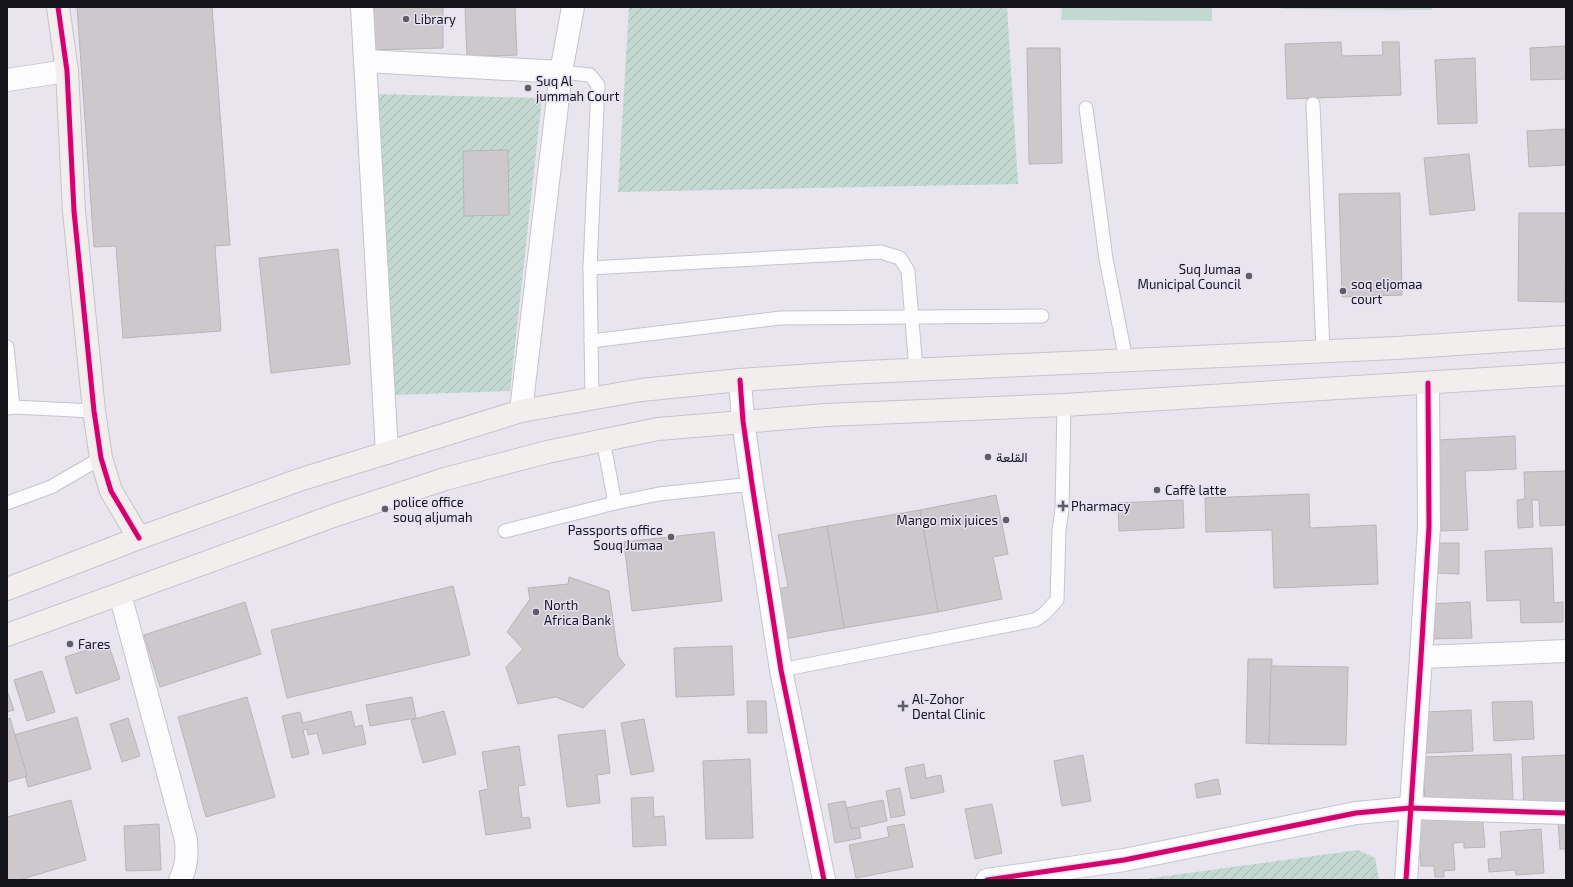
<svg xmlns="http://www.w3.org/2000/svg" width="1573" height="887" font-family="'Exo 2',Vazirmatn,sans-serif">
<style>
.garden{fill:url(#garden-furrows)}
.pitch{fill:#c2d8d0}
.building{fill:#ccc8cb;stroke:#b9b5b7}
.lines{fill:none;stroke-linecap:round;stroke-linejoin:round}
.lane-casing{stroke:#c5c4cb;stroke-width:15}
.street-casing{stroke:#c5c4cb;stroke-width:24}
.secondary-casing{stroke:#c5c4cb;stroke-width:24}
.lane{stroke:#fcfbfd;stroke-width:13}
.street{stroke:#fcfbfd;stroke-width:22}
.secondary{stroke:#f3eeee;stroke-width:22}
.cycleway-casing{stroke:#e6e1f3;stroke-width:8}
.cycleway{stroke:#d6006c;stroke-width:5}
.poi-dot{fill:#5f5d65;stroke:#e6e1f3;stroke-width:1.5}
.labels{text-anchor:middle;stroke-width:3;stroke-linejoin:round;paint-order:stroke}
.poi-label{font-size:13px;fill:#15141a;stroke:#e6e1f3;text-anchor:start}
</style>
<defs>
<pattern id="garden-furrows" width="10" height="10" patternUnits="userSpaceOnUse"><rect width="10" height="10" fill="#c2d8d0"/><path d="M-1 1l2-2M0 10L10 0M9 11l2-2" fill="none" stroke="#a6b8b2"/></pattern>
</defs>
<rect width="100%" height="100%" fill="#e8e5ef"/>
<g class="garden">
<polygon points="629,7 1007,7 1018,184 618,192"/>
<polygon points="376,94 542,98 510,391 395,395"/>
<polygon points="1358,850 1375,858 1379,880 1137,880"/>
</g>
<g class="pitch">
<polygon points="1062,7 1212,7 1212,21 1061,20"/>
<polygon points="1281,7 1432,7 1432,10 1281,9"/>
</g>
<g class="building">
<polygon points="77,7 212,7 230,245 215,246 221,331 123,338 116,246 94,247"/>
<polygon points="378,7 443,7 443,48 371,50 370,8"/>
<polygon points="465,7 515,7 517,55 467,57"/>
<polygon points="1341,42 1342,56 1383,55 1382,42 1399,42 1401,95 1287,99 1285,44"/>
<polygon points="1566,46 1566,79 1531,80 1530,48"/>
<polygon points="1027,48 1060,48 1062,163 1029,164"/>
<polygon points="1475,58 1477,123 1438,124 1435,60"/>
<polygon points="1566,129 1566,165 1529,167 1527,131"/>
<polygon points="508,150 509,215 464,216 463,151"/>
<polygon points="1469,154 1475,210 1430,215 1424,158"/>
<polygon points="1400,193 1402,295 1342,297 1339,194"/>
<polygon points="1519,213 1566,213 1565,302 1518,301"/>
<polygon points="338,249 350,364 271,373 259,258"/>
<polygon points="1515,436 1516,469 1465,471 1468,530 1441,531 1438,440"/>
<polygon points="1566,471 1566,525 1540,526 1539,500 1532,500 1533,527 1518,528 1517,500 1525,499 1524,472"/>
<polygon points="1309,494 1310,528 1376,525 1378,584 1274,588 1272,530 1206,532 1205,498"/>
<polygon points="996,495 1008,554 993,557 1002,599 938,612 920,510"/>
<polygon points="1183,500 1184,528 1119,531 1118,503"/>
<polygon points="920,510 938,612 844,628 827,526"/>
<polygon points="827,526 844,628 779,640 771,590 788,587 778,535"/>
<polygon points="714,532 722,601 632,611 624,542"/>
<polygon points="1436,543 1459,543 1459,574 1436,573"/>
<polygon points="1552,548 1554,603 1563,602 1563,622 1521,623 1520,600 1487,601 1485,551"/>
<polygon points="569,577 609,591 618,656 625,665 583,708 556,697 518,704 506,667 523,649 507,632 530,599 528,588 568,584"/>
<polygon points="453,586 470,655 287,698 271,630"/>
<polygon points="245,602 261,654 160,687 144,635"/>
<polygon points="1470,602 1472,638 1430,639 1429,604"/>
<polygon points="108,643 120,679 76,694 65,657"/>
<polygon points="732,646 734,695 676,697 674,648"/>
<polygon points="1248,659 1272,659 1269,744 1246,743"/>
<polygon points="1271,666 1348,667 1346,745 1269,744"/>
<polygon points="42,671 55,712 27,721 14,680"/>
<polygon points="7,690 14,710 7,712"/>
<polygon points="247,697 275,797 206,817 178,717"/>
<polygon points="412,697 416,718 370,726 366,705"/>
<polygon points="747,701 766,701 767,733 748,733"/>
<polygon points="1532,701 1534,739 1494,741 1492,702"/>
<polygon points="1471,710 1473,751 1426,753 1424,712"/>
<polygon points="351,711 355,727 362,725 366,744 323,754 317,733 308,735 307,729 303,730 309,754 292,758 282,716 300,712 303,723"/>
<polygon points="444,711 456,754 423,763 411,720"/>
<polygon points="77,717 91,769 28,787 14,735"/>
<polygon points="10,718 27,776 7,782 7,719"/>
<polygon points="128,718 140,756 122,762 110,724"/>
<polygon points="644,719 654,771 631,775 621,723"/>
<polygon points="605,730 610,773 597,775 600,803 567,807 558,735"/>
<polygon points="519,746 525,785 518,786 522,818 529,817 531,828 486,835 479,791 488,789 482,752"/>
<polygon points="1511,754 1513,800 1425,804 1423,757"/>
<polygon points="1083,755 1091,801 1062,806 1054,761"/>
<polygon points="1566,755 1566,810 1524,812 1522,757"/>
<polygon points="750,759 753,838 706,839 703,761"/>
<polygon points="924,764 926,778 941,775 944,792 911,799 905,768"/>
<polygon points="1218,779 1221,794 1197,798 1195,784"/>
<polygon points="900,788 905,815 891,818 886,791"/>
<polygon points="653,797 654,817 664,816 666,845 633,847 631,798"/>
<polygon points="71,800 86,860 19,880 7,880 7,817"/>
<polygon points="883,800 887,821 851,829 846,808"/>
<polygon points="845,801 851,829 859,827 861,838 835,843 828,804"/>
<polygon points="992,804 1002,853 975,859 965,809"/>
<polygon points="1482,813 1485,847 1464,848 1464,842 1453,843 1455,870 1444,871 1444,877 1435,877 1434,866 1421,866 1417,818"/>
<polygon points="1566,821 1566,862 1565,849 1560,849 1558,822"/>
<polygon points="159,824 161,870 126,871 124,826"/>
<polygon points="904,824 913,867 856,878 849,845 889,837 887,827"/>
<polygon points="1541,829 1544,873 1516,875 1515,870 1489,872 1488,859 1502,858 1500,832"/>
</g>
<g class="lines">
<g class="lane-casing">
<g id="lane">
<polyline points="561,72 590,75 598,85 590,268 592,399"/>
<polyline points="1313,104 1323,351"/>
<polyline points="1086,108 1106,259 1126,360"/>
<polyline points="590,268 881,252 900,258 908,271 916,370"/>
<polyline points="591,341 780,318 1042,316"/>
<polyline points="7,347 13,407"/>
<polyline points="7,408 13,407 94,411"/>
<polyline points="603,440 615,503"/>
<polyline points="7,503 51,487 101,458"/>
<polyline points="505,531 615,503 659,494 752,484"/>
<polyline points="781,670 1035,620 1044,614 1057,600 1059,530 1062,510 1064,405"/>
</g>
</g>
<g class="street-casing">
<g id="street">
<polyline points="362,7 387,453"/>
<polyline points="366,61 561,72"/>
<polyline points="7,80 67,71"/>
<polyline points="740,380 743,421 752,484 781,670 824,880"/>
<polyline points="521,411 561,72 573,7"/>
<path d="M120 594 186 840C187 854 187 867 180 880"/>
<polyline points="1421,657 1566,651"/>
<polyline points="987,880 1124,860 1356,813 1410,808 1566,813"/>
<polyline points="1406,880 1421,657 1429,527 1428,383"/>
</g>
</g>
<g class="secondary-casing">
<g id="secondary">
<polyline points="58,7 67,71 74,211 94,411 101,458 111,491 139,538"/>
<polyline points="7,589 139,538 299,480 521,411 641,390 740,380 844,373 1396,348 1566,337"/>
<polyline points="7,635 336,515 445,479 547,452 658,429 826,415 1064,405 1566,374"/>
</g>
</g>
<use href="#lane" class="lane"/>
<use href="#street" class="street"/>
<use href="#secondary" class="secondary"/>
<g class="cycleway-casing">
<g id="cycleway">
<polyline points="58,7 67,71 74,211 94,411 101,458 111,491 139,538"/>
<polyline points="740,380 743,421 752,484 781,670 824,880"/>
<polyline points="987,880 1124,860 1356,813 1410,808 1566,813"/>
<polyline points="1406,880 1421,657 1429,527 1428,383"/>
</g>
</g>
<use href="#cycleway" class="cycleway"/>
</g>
<g class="poi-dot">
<circle cx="406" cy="19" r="4"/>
<circle cx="528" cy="88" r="4"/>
<circle cx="1249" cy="276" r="4"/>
<circle cx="1343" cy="291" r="4"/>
<circle cx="988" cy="457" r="4"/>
<circle cx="1157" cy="490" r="4"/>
<path d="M1061 500h4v4h4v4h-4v4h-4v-4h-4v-4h4z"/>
<circle cx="385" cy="509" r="4"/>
<circle cx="1006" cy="520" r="4"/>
<circle cx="671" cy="537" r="4"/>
<circle cx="536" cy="612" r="4"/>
<circle cx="70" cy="644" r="4"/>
<path d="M901 700h4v4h4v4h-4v4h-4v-4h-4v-4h4z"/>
</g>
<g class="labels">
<g class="poi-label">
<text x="414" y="24">Library</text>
<text x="536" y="86">Suq Al<tspan x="536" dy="15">jummah Court</tspan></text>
<text x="1241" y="274" text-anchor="end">Suq Jumaa<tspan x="1241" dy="15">Municipal Council</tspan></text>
<text x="1351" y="289">soq eljomaa<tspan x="1351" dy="15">court</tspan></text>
<text x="996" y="462">القلعة</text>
<text x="1165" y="495">Caffè latte</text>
<text x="393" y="507">police office<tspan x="393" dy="15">souq aljumah</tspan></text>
<text x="1071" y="511">Pharmacy</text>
<text x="998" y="525" text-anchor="end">Mango mix juices</text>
<text x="663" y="535" text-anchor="end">Passports office<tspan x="663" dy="15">Souq Jumaa</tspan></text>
<text x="544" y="610">North<tspan x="544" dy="15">Africa Bank</tspan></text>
<text x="78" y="649">Fares</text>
<text x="912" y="704">Al-Zohor<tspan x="912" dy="15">Dental Clinic</tspan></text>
</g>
</g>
<rect width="1573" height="887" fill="none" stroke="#15141a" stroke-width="16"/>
</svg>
